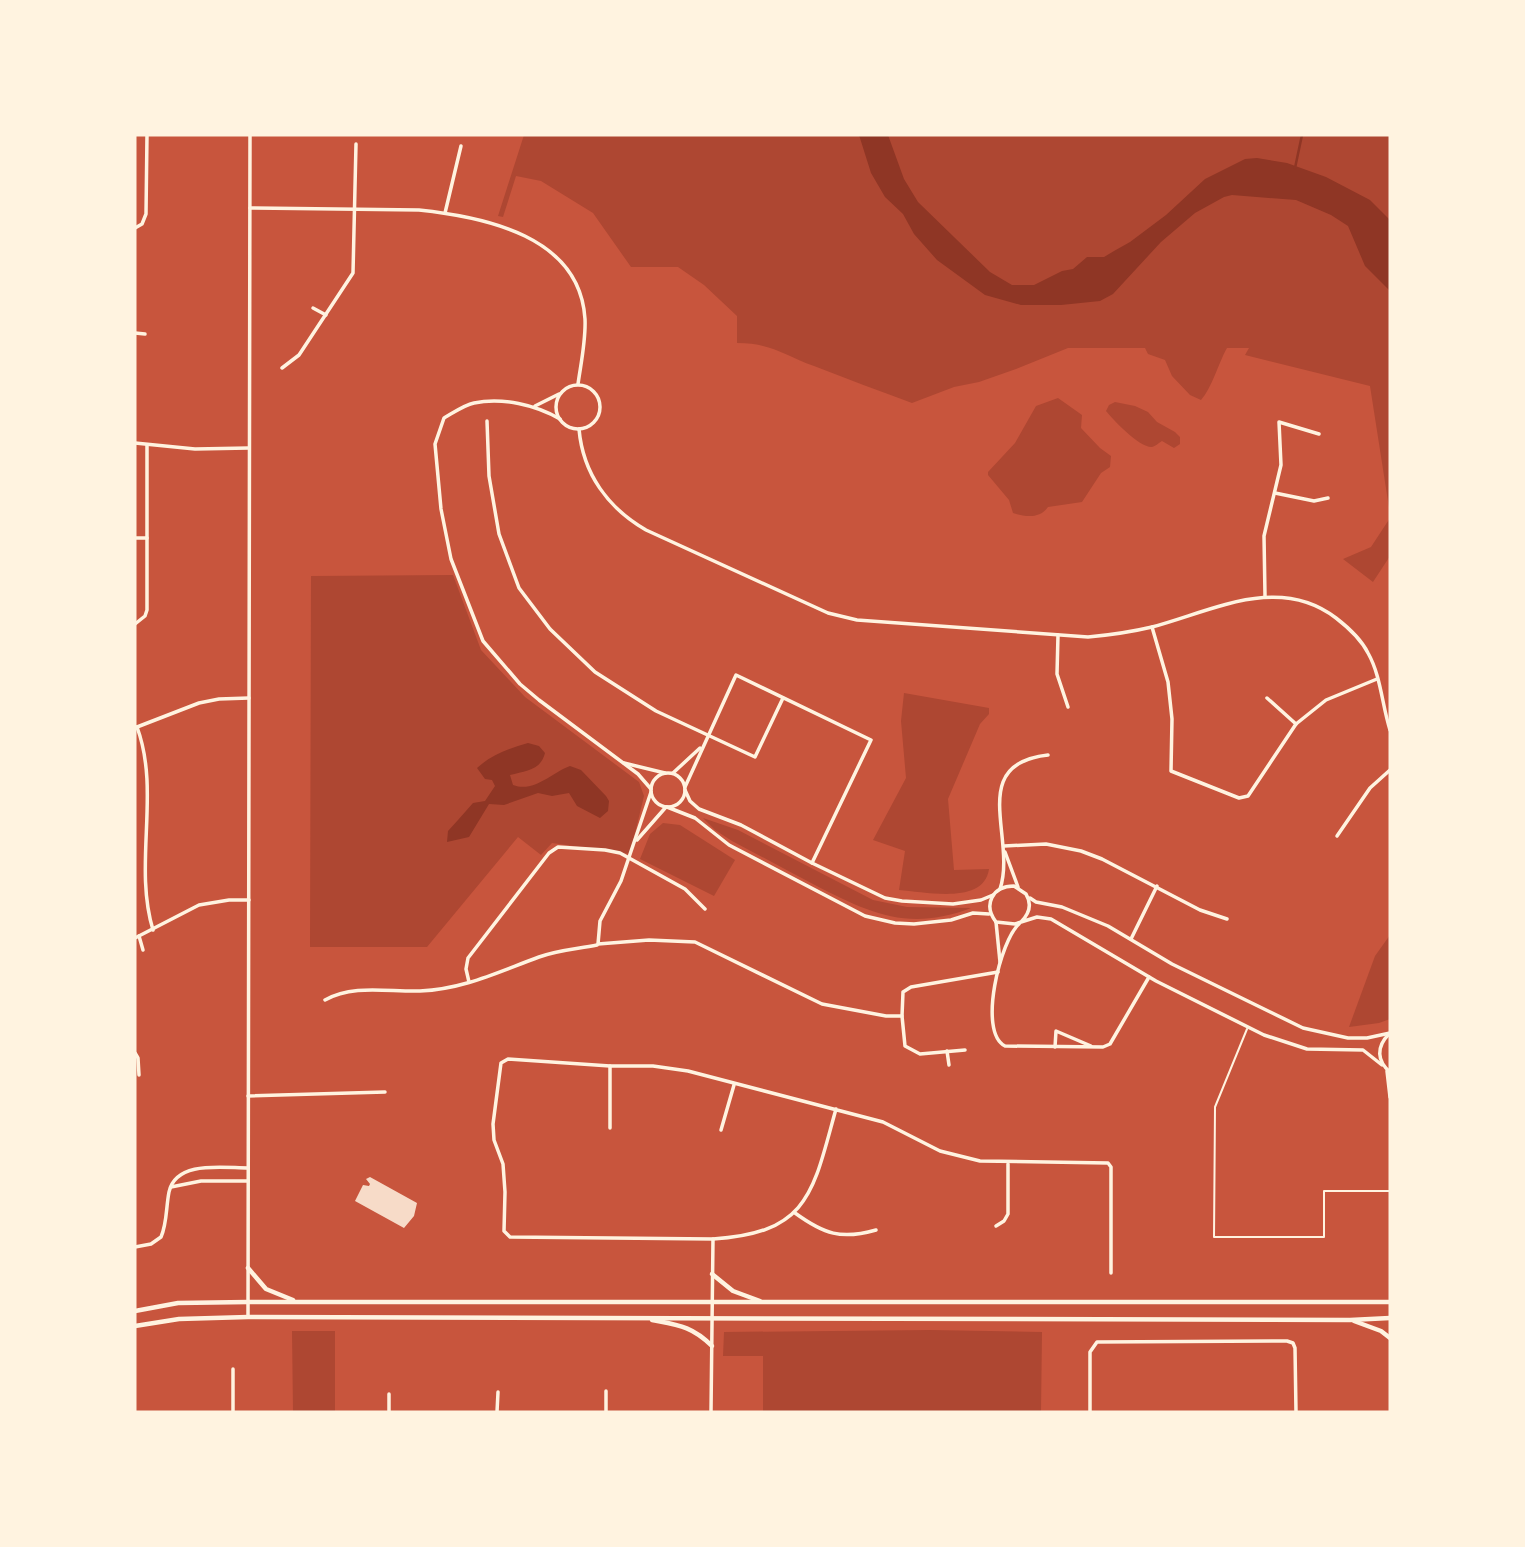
<svg xmlns="http://www.w3.org/2000/svg" width="1525" height="1547" font-family="'Public Sans',sans-serif">
<style>
.green{fill:#ae4732}
.water{fill:#8f3625}
.lines{fill:none;stroke-linecap:round;stroke-linejoin:round}
.stream{stroke:#8f3625;stroke-width:2.5}
.building{fill:#f7dbc8}
.service{stroke:#fff3e0;stroke-width:2}
.minor{stroke:#fff3e0;stroke-width:3.5}
.secondary{stroke:#fff3e0;stroke-width:4.5}
</style>
<rect width="100%" height="100%" fill="#c8553d"/>
<g class="green">
<path d="M524 135H1390V514L1370 386 1245 355 1249 348H1227C1218 364 1212 388 1201 400L1190 395 1172 376 1165 360 1148 354 1145 348H1068L1016 369 979 382 954 387 912 403C880 391 847 379 814 366 784 355 771 343 737 343V316L704 285 678 267H631L593 213 541 181 516 176 503 217 498 216Z"/>
<path d="M1058 398 1082 415 1081 428 1100 448 1111 456 1110 467 1101 473 1082 502 1048 507C1040 519 1025 517 1013 513L1009 500 988 475V472L1015 443 1036 406Z"/>
<path d="M1115 402 1135 406 1148 412 1157 422 1175 432 1180 437V444L1174 448 1162 441C1160 442 1156 446 1152 447 1140 448 1113 420 1106 411L1109 405Z"/>
<polygon points="1390,518 1390,556 1373,582 1343,559 1371,547"/>
<polygon points="453,575 481,650 525,697 639,782 644,796 630,854 552,843 541,855 518,837 427,947 310,947 311,576"/>
<path d="M904 693 989 708V714L980 724 948 799 954 870 989 869C984 905 927 892 899 890L905 851 873 840 906 778 901 721Z"/>
<path d="M703 818 738 830 873 900 907 907 971 908C908 932 869 913 813 884 786 870 759 855 732 841L715 830Z"/>
<polygon points="663,823 680,825 735,860 714,896 640,859 650,834"/>
<polygon points="1390,935 1390,1019 1379,1023 1349,1027 1375,956"/>
<polygon points="930,1330 1042,1332 1041,1412 763,1412 763,1356 723,1356 724,1332"/>
<polygon points="292,1331 335,1331 335,1412 293,1412"/>
</g>
<g class="water">
<polygon points="859,135 888,135 904,179 918,202 990,272 1012,285 1034,285 1062,271 1073,269 1087,257 1104,257 1114,251 1130,242 1166,215 1205,179 1245,159 1257,158 1287,163 1326,177 1370,200 1390,220 1390,291 1365,266 1348,226 1331,215 1296,200 1232,195 1224,197 1195,213 1161,242 1113,294 1100,301 1061,305 1021,305 985,295 937,260 914,234 903,214 885,197 871,173"/>
<path d="M528 743 539 746 545 753C541 770 526 771 510 775L513 785C534 793 551 773 570 766L581 770 606 796 609 801 608 811 600 818 577 806 569 793 552 796 538 793 504 805 489 804 469 837 447 842 448 831 458 820 473 803 485 801 495 786 492 780 485 779 477 768C491 755 510 748 528 743Z"/>
</g>
<g class="lines">
<polyline class="stream" points="1295,168 1302,135"/>
</g>
<polygon class="building" points="370,1177 417,1203 414,1216 404,1228 355,1201 363,1185 369,1186 370,1184 366,1179"/>
<g class="lines">
<polyline class="service" points="1247,1029 1215,1107 1214,1237 1324,1237 1324,1191 1390,1191"/>
<g class="minor">
<path d="M250 208 419 210C485 217 580 236 585 319 586 340 581 363 578 384"/>
<polyline points="445,213 461,146"/>
<polyline points="135,228 142,224 146,214 147,135"/>
<polyline points="313,308 326,315"/>
<polyline points="135,333 145,334"/>
<polyline points="282,368 299,355 353,273 356,144"/>
<circle cx="578" cy="407" r="22"/>
<polyline points="535,406 559,394"/>
<path d="M560 419C536 405 502 397 474 403 464 405 453 413 444 418L435 444 441 509 451 559 483 641 520 684 539 700 638 774 651 789"/>
<polyline points="487,421 489,476 499,534 519,588 550,629 595,672 656,711 755,757 783,698"/>
<path d="M579 429C583 474 608 508 646 530L828 613 857 620 1088 637C1110 635 1131 632 1152 627 1212 611 1279 574 1336 618 1349 628 1361 639 1368 653 1381 676 1382 705 1390 730"/>
<polyline points="135,443 195,449 249,448"/>
<polyline points="1275,493 1314,501 1328,498"/>
<polyline points="135,538 147,538"/>
<polyline points="1265,596 1264,536 1281,465 1279,422 1319,434"/>
<polyline points="135,624 145,616 147,610 147,445"/>
<polyline points="1152,627 1168,682 1172,719 1171,771 1239,798 1248,796 1296,724 1326,700 1377,679"/>
<polyline points="1058,635 1057,674 1068,707"/>
<polyline points="1267,698 1296,724"/>
<path d="M137 727C161 792 133 864 153 930"/>
<polyline points="137,727 199,703 219,699 249,698"/>
<polyline points="624,763 665,773"/>
<circle cx="668" cy="790" r="17"/>
<polyline points="673,773 700,748"/>
<polyline points="685,787 736,675 871,740 812,863"/>
<polyline points="685,790 690,801 699,809 741,825 812,863 885,898 902,901 953,904 981,900 993,895"/>
<polyline points="651,792 621,881 600,921 598,944 649,940 695,942 822,1004 886,1016 902,1016"/>
<polyline points="667,807 695,818 729,845 865,916 895,923 914,924 951,920 973,913 989,914"/>
<polyline points="1337,836 1370,788 1390,770"/>
<polyline points="637,840 666,807"/>
<polyline points="1004,846 1046,844 1081,851 1102,859 1200,910 1227,919"/>
<polyline points="1005,852 1018,887"/>
<path d="M1000 889C1017 838 966 764 1048 755"/>
<polyline points="1030,898 1036,902 1062,907 1108,926 1172,964 1303,1028 1348,1038 1367,1038 1390,1033"/>
<polyline points="996,922 1000,962"/>
<path d="M1021 922C1030 913 1032 904 1026 894L1014 886C992 886 983 905 996 922L1015 924 1037 917 1051 919 1156 981 1264 1035 1307 1049 1363 1050 1382 1065"/>
<path d="M1019 924C1001 939 977 1032 1005 1046L1103 1047 1110 1044 1149 977"/>
<polyline points="139,936 143,950"/>
<polyline points="135,938 199,905 229,900 249,900"/>
<polyline points="1131,939 1157,886"/>
<polyline points="469,982 466,969 468,958 549,853 558,847 605,850 620,853 685,889 705,909"/>
<path d="M325 1000C353 984 388 992 420 991 464 989 498 972 539 957 558 950 577 949 597 945"/>
<path d="M1389 1034C1376 1047 1377 1061 1390 1072"/>
<polyline points="1055,1047 1056,1031 1091,1046"/>
<polyline points="965,1050 920,1054 905,1046 902,1016 903,992 911,987 998,972"/>
<polyline points="947,1051 949,1065"/>
<polyline points="135,1053 138,1058 139,1075"/>
<polyline points="1387,1071 1390,1097"/>
<polyline points="248,1096 385,1092"/>
<path d="M836 1109C813 1191 810 1233 713 1239L510 1237 504 1231 505 1192 503 1164 494 1140 493 1124 501 1063 508 1059 610 1066H653L688 1071 883 1122 940 1151 980 1161 1108 1163 1111 1167V1273"/>
<polyline points="610,1128 610,1066"/>
<polyline points="721,1130 734,1085"/>
<polyline points="171,1187 201,1181 248,1181"/>
<path d="M795 1213C824 1234 841 1240 876 1230"/>
<polyline points="996,1226 1004,1221 1008,1214 1008,1164"/>
<path d="M135 1247 151 1244 161 1237C167 1224 166 1207 169 1192 176 1160 223 1168 248 1168"/>
<polyline points="248,1317 250,135"/>
<polyline points="606,1391 606,1412"/>
<polyline points="389,1394 389,1412"/>
<polyline points="233,1412 233,1369"/>
<polyline points="497,1412 498,1392"/>
<polyline points="711,1412 713,1239"/>
<polyline points="1090,1412 1090,1352 1097,1342 1287,1341 1293,1343 1295,1348 1296,1412"/>
</g>
<g class="secondary">
<polyline points="248,1268 266,1289 293,1300"/>
<polyline points="712,1274 733,1291 760,1301"/>
<polyline points="135,1311 178,1303 248,1302 1390,1302"/>
<path d="M652 1320C678 1325 692 1326 712 1346"/>
<polyline points="1354,1321 1381,1331 1390,1338"/>
<polyline points="135,1326 179,1319 248,1317 1350,1320 1390,1318"/>
</g>
</g>
<rect width="1525" height="1547" fill="none" stroke="#fff3e0" stroke-width="273"/>
</svg>
